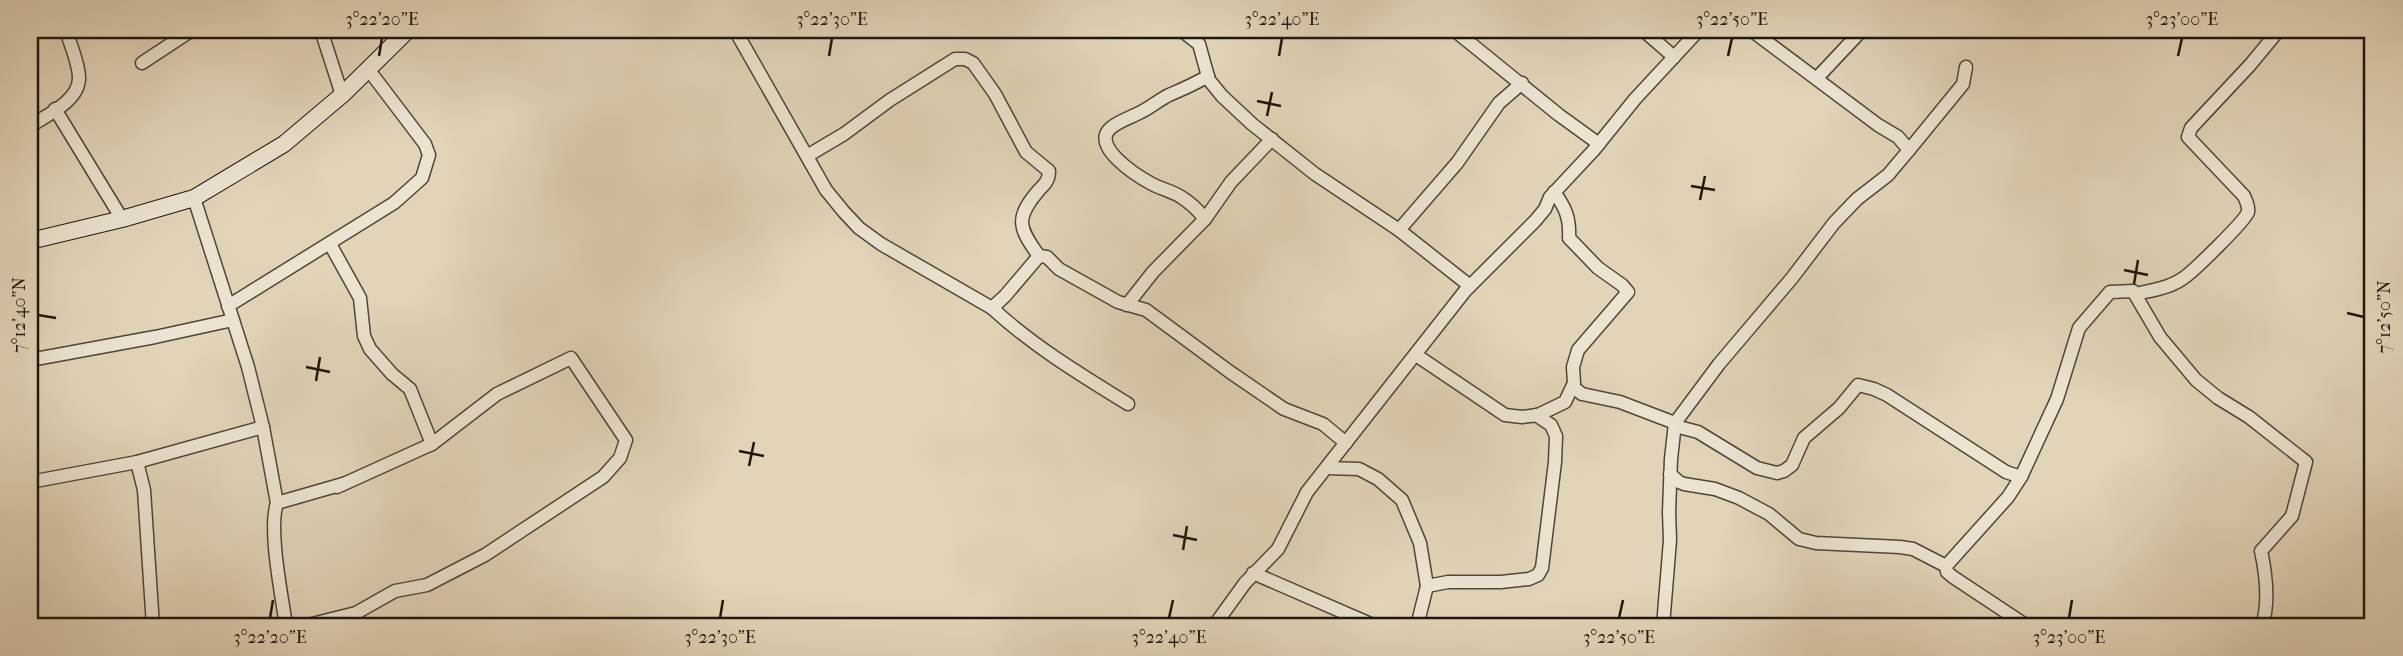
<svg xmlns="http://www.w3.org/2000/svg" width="2403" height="656" font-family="'IM FELL French Canon',serif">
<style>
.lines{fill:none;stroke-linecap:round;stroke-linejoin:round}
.street-casing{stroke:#4f4638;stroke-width:15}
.secondary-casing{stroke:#1e170d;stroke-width:18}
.street{stroke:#ece3d1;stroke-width:12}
.secondary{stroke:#ece3d1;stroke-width:16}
.ticks{fill:none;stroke:#1e170d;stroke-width:2.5}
.neatline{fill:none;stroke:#1e170d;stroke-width:2.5}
.ticks-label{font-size:18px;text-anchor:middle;fill:#1e170d}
</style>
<rect width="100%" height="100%" fill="#e2d4b8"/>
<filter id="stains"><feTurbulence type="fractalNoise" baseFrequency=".00286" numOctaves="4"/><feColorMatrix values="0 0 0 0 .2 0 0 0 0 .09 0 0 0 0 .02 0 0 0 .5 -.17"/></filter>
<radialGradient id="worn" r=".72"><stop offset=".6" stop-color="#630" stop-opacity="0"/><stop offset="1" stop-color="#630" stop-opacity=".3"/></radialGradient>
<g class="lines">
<g class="street-casing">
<g id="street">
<polyline points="321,30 342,95"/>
<polyline points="735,30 826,190 844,212 859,228 881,244 992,308 1005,296 1039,256 1047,257 1059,269 1118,302 1146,310 1230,372 1284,409 1323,424 1346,443"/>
<polyline points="1181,30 1199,44 1209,80 1222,96 1252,124 1315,174 1399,230 1470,286"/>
<polyline points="1454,30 1559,115 1599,144"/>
<polyline points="1643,30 1674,57"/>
<polyline points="142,63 192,30"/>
<polyline points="1817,78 1862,30"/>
<polyline points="55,109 122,219"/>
<path d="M30 126C47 115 79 101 79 78 79 63 70 44 66 30"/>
<polyline points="1909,150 1963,84 1966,67"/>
<path d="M807 156 844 134 890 100 955 59H965L973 63 995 94 1026 152 1049 171C1049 180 1045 184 1039 190 1015 218 1018 227 1039 256"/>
<path d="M194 198 248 367 263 427 277 503C268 530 282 596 286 626"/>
<path d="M1205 219C1198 210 1191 203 1181 197 1172 191 1161 189 1152 184 1137 176 1088 145 1112 127 1121 120 1132 117 1141 112 1151 107 1159 100 1169 95 1183 89 1195 84 1208 76"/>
<polyline points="1399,230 1457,163 1499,103 1522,83"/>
<polyline points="330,244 360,298 364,336 370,349 392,374 410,389 432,444 427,446"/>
<path d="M2135 294C2150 291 2169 288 2182 279 2192 273 2245 221 2248 212 2249 206 2246 201 2244 196L2188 137 2191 128 2250 65 2279 30"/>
<polyline points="1127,305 1153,272 1205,219 1231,182 1272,139"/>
<polyline points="228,306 394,203 422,178 429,155 425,144 368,69"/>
<path d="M992 308C1033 346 1081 375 1128 404"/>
<path d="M1416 355 1505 415 1522 417 1538 415 1565 402 1574 383 1573 367 1578 350 1628 292 1622 285 1598 268 1569 238C1570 219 1566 208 1554 192"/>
<polyline points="30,360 155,337 233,320"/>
<polyline points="1573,387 1582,394 1620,402 1675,423"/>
<path d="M1675 426 1698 432 1757 468 1777 473 1784 471 1792 465 1804 438 1839 408 1858 385 1874 389 1887 395 2006 472 2021 477 2057 399 2079 328 2110 292 2133 291 2160 337 2196 380 2218 398 2249 417 2306 462 2292 516 2261 551C2266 574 2269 604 2262 626"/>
<polyline points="137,462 144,490 153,626"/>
<polyline points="1327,468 1359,469 1378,479 1402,500 1420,543 1427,586 1417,626"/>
<polyline points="1670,474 1679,482 1684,484 1715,489 1739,498 1769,514 1799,539 1816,543 1900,547 1913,549 1946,566"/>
<polyline points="2021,477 2008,497 1946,566 1947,572 1953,577 2027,626"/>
<polyline points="30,482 137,462 263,427"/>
<polyline points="277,503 343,484"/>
<polyline points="1253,573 1375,626"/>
<polyline points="1427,586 1448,582 1501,582 1529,579 1538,575 1542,568 1555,462 1556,436 1551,425 1536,415"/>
<polyline points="304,626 356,613 395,591 427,585 485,555 603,477 620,458 626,440 571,358 497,394 432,444 337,487"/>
<polyline points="1214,626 1245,583 1278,549 1307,492 1465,291 1535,221 1545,209 1550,197 1593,151 1635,99 1699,30"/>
<polyline points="1663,626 1670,540 1669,512 1671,459 1675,423 1719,364 1792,278 1834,223 1857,199 1888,175 1909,150 1898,137 1878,125 1751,30"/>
</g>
</g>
<g class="secondary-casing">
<polyline id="secondary" points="30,241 122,219 194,198 284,144 342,95 408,30"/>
</g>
<use href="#street" class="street"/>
<use href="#secondary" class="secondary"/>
</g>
<path class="ticks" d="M379 56 382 38M829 56 832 38M1279 56 1282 38M1728 56 1732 38M2178 56 2182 38M1257 101 1281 106M1267 116 1272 92M1691 186 1715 190M1700 200 1705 176M2124 270 2148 275M2134 284 2138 260M2347 313 2364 317M38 315 56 318M306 367 330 372M316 381 320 357M739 451 764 456M749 466 754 442M1173 535 1197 540M1183 550 1187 526M270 618 273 600M720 618 723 600M1169 618 1173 600M1619 618 1623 600M2069 618 2072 600"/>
<rect width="2403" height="656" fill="none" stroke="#e2d4b8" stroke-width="77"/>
<rect x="38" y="38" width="2326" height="580" class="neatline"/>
<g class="ticks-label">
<text x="382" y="25">3°22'20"E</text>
<text x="832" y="25">3°22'30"E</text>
<text x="1282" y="25">3°22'40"E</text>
<text x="1732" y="25">3°22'50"E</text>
<text x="2182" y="25">3°23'00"E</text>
<text transform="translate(19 315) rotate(-90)" y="6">7°12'40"N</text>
<text transform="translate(2384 317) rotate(-90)" y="6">7°12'50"N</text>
<text x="270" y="643">3°22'20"E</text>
<text x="720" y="643">3°22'30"E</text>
<text x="1169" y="643">3°22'40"E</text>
<text x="1619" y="643">3°22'50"E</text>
<text x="2069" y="643">3°23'00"E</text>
</g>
<rect width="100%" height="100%" filter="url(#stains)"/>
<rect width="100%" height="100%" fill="url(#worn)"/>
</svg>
